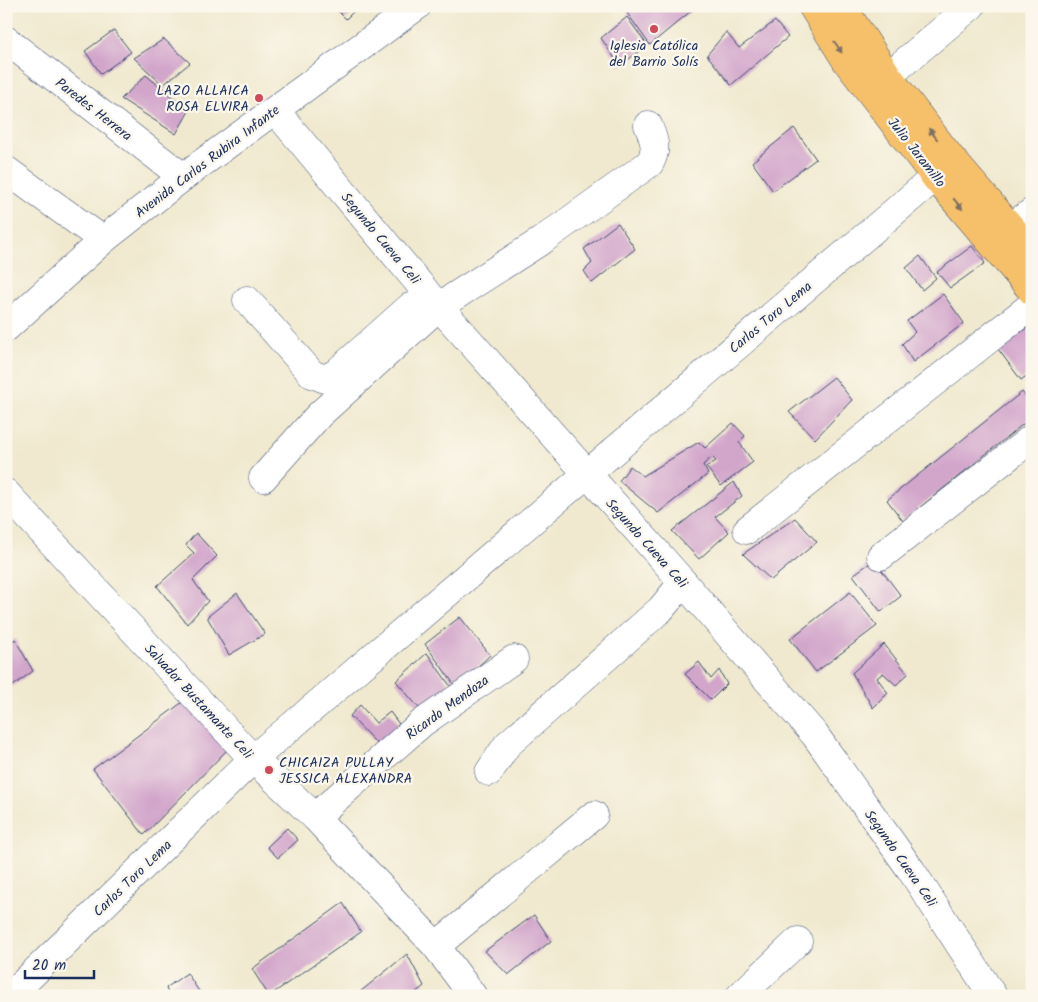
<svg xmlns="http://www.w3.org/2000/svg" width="1038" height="1002" font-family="Kalam,sans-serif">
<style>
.building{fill:#d2a5cb}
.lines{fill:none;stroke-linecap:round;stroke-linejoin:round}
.minor-casing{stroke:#3b4b6f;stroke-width:29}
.major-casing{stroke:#3b4b6f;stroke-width:29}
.minor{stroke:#fff;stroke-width:28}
.major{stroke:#f6c06b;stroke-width:28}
.oneway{fill:#7e7064}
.poi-dot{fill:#d1495b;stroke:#fbf7ec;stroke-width:2}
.labels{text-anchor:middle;stroke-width:4.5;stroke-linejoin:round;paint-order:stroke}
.poi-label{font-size:14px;fill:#1b2f5e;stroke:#fbf7ec}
.street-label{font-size:14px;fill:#1b2f5e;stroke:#fbf7ec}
</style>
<rect width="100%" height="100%" fill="#fbf7ec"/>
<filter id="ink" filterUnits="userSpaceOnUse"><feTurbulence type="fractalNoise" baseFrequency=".02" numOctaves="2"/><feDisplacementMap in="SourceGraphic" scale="10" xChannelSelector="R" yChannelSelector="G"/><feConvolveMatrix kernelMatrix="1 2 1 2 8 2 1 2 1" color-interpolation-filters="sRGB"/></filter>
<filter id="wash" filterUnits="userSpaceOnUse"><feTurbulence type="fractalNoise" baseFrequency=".0096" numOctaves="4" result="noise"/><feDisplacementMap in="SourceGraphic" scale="20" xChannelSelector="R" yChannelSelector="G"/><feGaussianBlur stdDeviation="1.12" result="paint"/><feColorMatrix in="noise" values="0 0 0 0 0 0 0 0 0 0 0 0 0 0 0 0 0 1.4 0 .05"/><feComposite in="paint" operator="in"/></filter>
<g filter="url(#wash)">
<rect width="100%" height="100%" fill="#f0e9cf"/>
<g id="blocks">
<g class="building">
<polygon points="333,6 359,6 346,19"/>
<polygon points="636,6 697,6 650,45 627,13"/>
<polygon points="627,17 647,45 620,66 601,38"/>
<polygon points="775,21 788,37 731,85 707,55 726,32 739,48"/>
<polygon points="114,30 131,52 101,74 85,51"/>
<polygon points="164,39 190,63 163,85 134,58"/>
<polygon points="146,75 189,111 176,134 121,99"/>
<polygon points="794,128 816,159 773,191 752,162"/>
<polygon points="618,223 635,249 592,283 584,271 592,263 584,249"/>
<polygon points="972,246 985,263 950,288 937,272"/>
<polygon points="920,256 936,278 922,290 906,268"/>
<polygon points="943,294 964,323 913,362 902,344 915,332 907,321"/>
<polygon points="1032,324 1032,372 1021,380 998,349"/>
<polygon points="834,377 852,400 815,439 789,412"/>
<polygon points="1022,392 1032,404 1032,417 903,521 887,500"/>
<polygon points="733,423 745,436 739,442 753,462 721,486 706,467 716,461 712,457 703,465 708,474 658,513 619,481 630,466 643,476 699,442 705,448"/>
<polygon points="734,482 742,496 715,517 729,532 699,559 672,531"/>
<polygon points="795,518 817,542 771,580 743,554"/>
<polygon points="196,533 217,556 193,580 208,601 187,624 157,586 194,553 186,545"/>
<polygon points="874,560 901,596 881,612 853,575"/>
<polygon points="850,592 877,626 816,672 790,639"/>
<polygon points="237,593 265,634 229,655 207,617"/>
<polygon points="460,617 490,655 456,687 425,644"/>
<polygon points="15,639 33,671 6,691 6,646"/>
<polygon points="884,644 908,674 896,685 883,673 877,678 888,693 873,708 852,673"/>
<polygon points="427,653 453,690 424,714 396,681"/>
<polygon points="699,662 711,679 719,670 727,684 711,700 685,674"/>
<polygon points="184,701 229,748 144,835 93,769"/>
<polygon points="360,705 376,723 390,712 399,724 378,745 350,716"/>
<polygon points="287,828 298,840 278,858 267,847"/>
<polygon points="343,903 361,932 269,996 252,969"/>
<polygon points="534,915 551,941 508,975 485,951"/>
<polygon points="407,954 424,986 411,996 365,996 360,992"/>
<polygon points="187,973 202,996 169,996 166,988"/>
</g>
</g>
</g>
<g filter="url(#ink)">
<use href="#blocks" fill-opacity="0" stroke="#3b4b6f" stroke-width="1"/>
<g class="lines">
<g class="minor-casing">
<g id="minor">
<polyline points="6,40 183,177"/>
<polyline points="888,76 971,6"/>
<polyline points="275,110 427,293 683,582 815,735 911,870 993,996"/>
<polyline points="6,170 103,240"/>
<polyline points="1010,227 1032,212"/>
<polyline points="247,300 312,374 325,379 336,373 410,307"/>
<polyline points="6,328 103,240 183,177 417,6"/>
<path d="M263 478 319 415 438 307 541 241 650 163C658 148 654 140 648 125"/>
<polyline points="6,493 253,759 315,817 436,946 473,996"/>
<polyline points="747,530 1032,305"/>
<polyline points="881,556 1032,438"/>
<polyline points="489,772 507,745 661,609 683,582"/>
<polyline points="315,817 422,723 514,659"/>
<polyline points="436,946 594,815"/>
<polyline points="10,996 253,759 935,177 950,160"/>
<polyline points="740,996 798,941"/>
</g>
</g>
<g class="major-casing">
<g id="major">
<polyline points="812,6 847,62 935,177 1032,291"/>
<polyline points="842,6 888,76 951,158 1032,252"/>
</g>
</g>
<use href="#minor" class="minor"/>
<use href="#major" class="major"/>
</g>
<defs><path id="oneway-solid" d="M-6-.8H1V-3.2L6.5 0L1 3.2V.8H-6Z" transform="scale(1.25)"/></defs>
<g class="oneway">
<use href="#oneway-solid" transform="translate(838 47) rotate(57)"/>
<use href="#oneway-solid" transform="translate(933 134) rotate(-128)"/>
<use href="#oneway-solid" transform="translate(958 204) rotate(50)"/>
</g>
</g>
<g class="poi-dot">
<circle cx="654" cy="29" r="5"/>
<circle cx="259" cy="98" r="5"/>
<circle cx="269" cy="770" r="5"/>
</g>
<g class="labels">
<g class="poi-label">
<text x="654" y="50">Iglesia Católica<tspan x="654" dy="16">del Barrio Solís</tspan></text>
<text x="249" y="95" text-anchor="end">LAZO ALLAICA<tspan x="249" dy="16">ROSA ELVIRA</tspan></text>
<text x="279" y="767" text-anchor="start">CHICAIZA PULLAY<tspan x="279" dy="16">JESSICA ALEXANDRA</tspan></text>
</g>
<g class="street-label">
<text transform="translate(94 109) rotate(38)" y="5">Paredes Herrera</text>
<text transform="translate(917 152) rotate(52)" y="5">Julio Jaramillo</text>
<text transform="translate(207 161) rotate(-37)" y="5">Avenida Carlos Rubira Infante</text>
<text transform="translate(381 238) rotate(50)" y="5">Segundo Cueva Celi</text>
<text transform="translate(770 317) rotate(-40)" y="5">Carlos Toro Lema</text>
<text transform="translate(647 543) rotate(48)" y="5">Segundo Cueva Celi</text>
<text transform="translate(199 701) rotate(47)" y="5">Salvador Bustamante Celi</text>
<text transform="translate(447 707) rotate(-36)" y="5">Ricardo Mendoza</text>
<text transform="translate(901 858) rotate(55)" y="5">Segundo Cueva Celi</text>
<text transform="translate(132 878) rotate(-44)" y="5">Carlos Toro Lema</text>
</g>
</g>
<rect width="1038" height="1002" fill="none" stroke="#fbf7ec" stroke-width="25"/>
<path d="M25 970v8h69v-8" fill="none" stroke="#1b2f5e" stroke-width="2.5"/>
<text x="32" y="970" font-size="15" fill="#1b2f5e" stroke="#fbf7ec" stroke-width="4" paint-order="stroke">20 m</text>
</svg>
